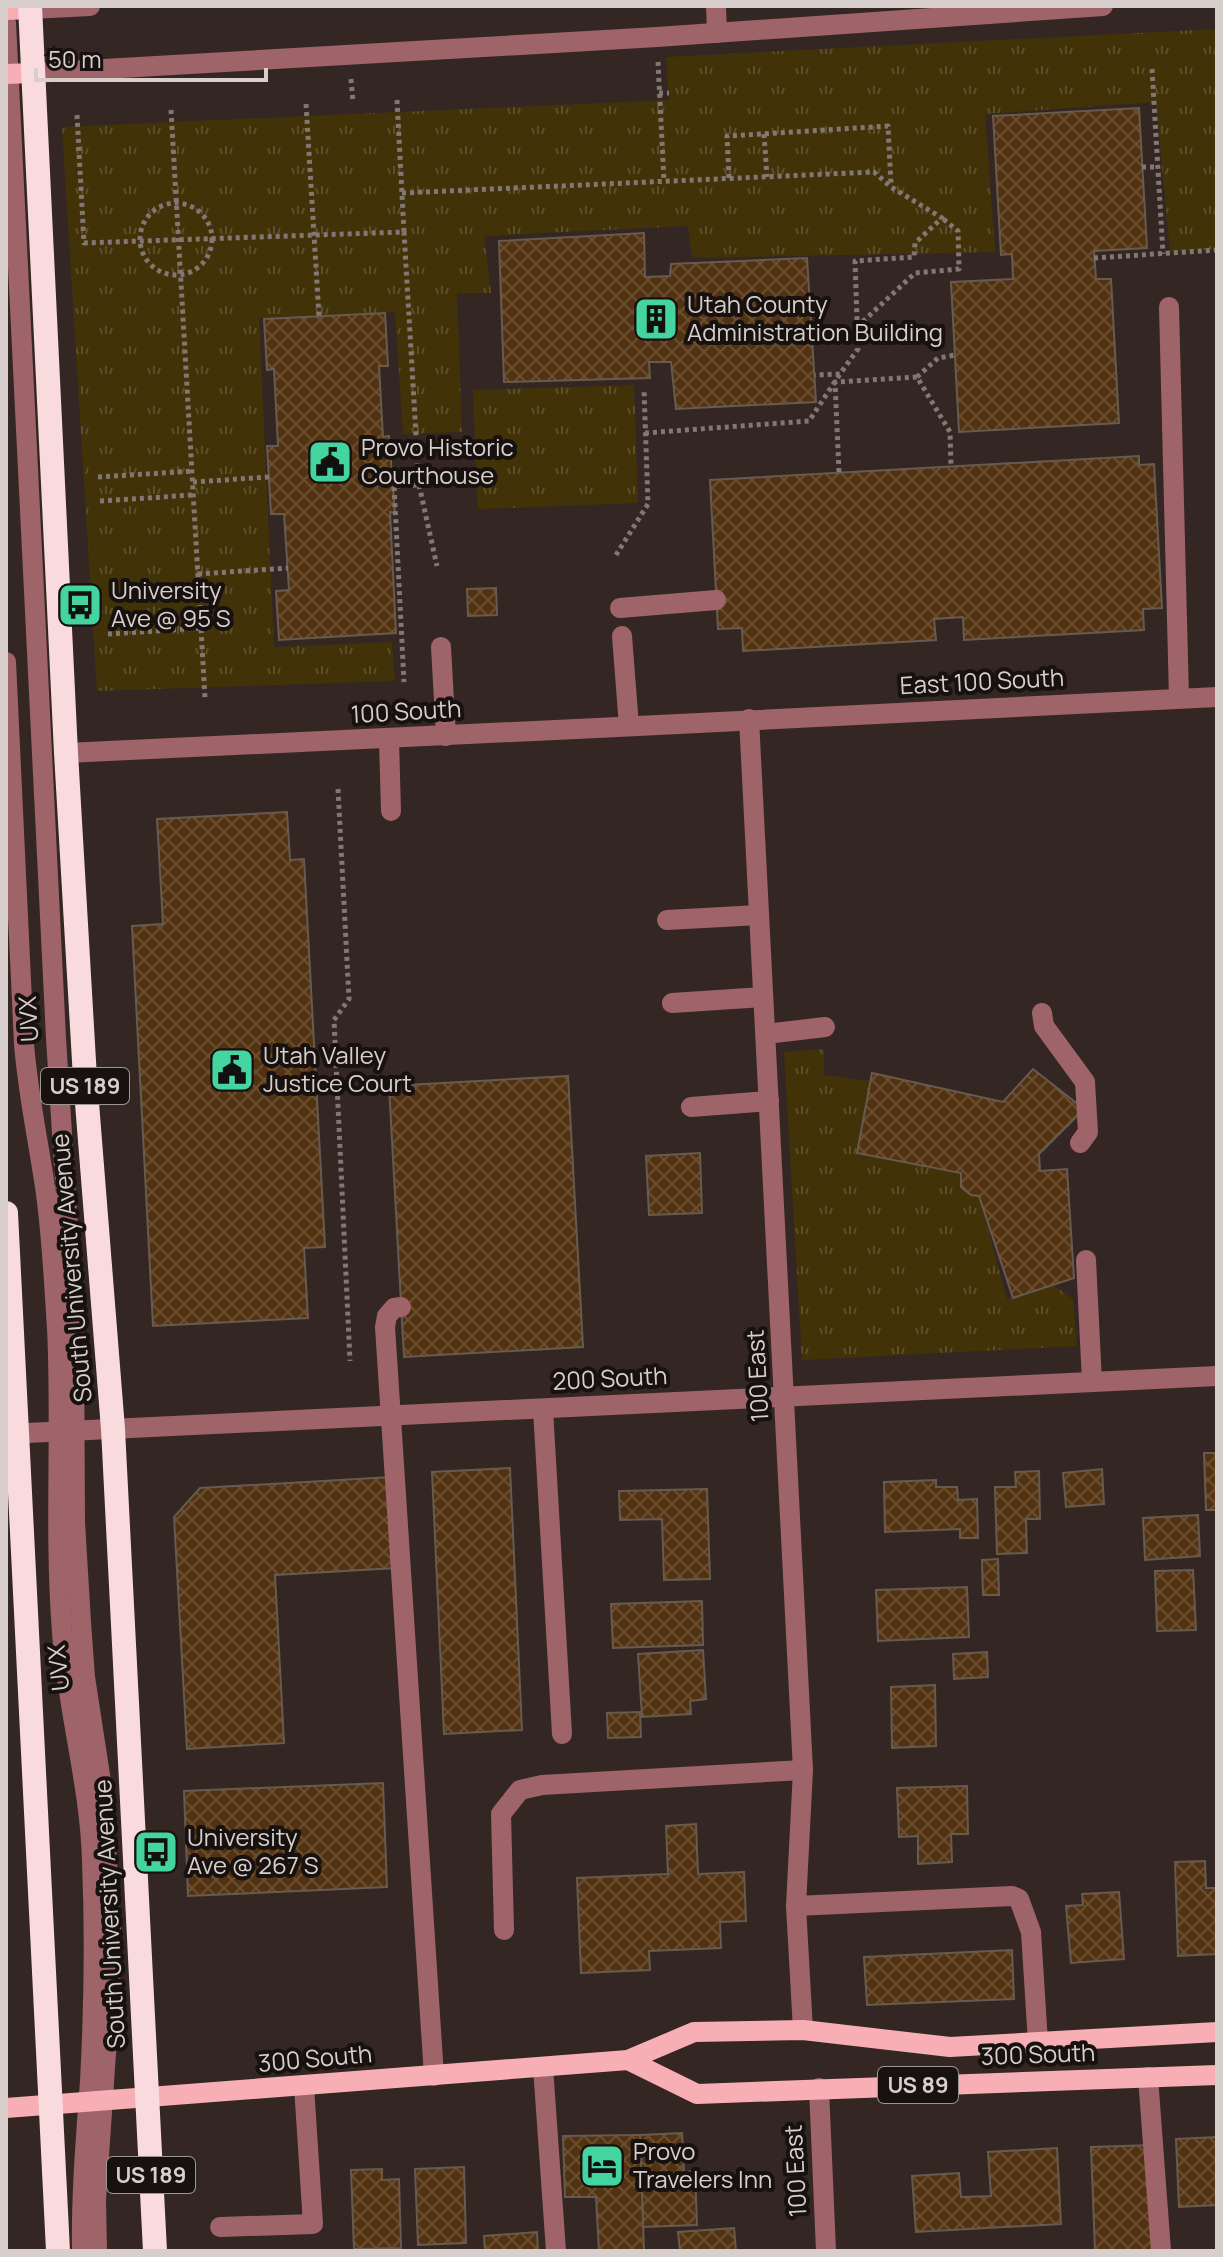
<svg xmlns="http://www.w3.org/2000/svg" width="1223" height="2257" font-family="Manrope,sans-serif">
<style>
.grass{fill:url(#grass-tufts)}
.building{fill:url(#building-cross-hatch);stroke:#675b50;stroke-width:2}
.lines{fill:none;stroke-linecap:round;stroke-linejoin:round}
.path{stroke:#837774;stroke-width:5;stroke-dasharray:4 4;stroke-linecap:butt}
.minor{stroke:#9f646a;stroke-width:20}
.major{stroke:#f7aeb5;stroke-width:20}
.highway{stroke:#f9dbdd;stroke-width:24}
.labels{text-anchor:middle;stroke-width:8;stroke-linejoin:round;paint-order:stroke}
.shield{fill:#17110f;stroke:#9e9693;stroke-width:2}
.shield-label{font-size:22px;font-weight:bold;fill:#d8cfcc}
.poi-label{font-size:24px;fill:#d8cfcc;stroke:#17110f;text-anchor:start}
.street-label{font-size:24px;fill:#d8cfcc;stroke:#17110f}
</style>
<defs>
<pattern id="grass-tufts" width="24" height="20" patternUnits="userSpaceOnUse" patternTransform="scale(2)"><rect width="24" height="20" fill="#413208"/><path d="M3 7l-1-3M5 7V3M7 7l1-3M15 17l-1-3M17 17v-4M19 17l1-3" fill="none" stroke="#5c4f2b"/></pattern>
<pattern id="building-cross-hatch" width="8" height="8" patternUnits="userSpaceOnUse" patternTransform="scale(2)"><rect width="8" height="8" fill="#523211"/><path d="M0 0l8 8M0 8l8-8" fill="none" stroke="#6a4f32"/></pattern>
</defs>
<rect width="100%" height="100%" fill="#342622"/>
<g class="grass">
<polygon points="1217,29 1217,249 1170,252 1156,102 985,114 995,252 692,258 688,226 484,236 491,293 457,293 462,432 403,434 395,312 259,318 274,647 392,642 395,681 97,691 62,127 669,100 666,57"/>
<polygon points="634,385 638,503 478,509 473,390"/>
<polygon points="824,1049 824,1075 871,1081 857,1153 961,1173 961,1187 971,1195 979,1196 1007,1299 1053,1285 1073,1299 1077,1346 802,1360 784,1052"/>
</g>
<g class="building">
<polygon points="1139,108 1147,248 1094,251 1096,279 1111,279 1119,423 959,432 951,282 1013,279 1012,254 1001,255 993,116"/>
<polygon points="644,233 645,277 670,276 671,264 807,258 816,402 676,409 671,362 649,362 650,378 504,382 499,241"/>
<polygon points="385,313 388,366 379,366 383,437 389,436 395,513 390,512 396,633 279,640 276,591 289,590 284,514 271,514 267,446 278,446 274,369 267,370 264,319"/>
<polygon points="1139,456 1139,465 1154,464 1162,608 1143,609 1144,630 964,640 963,617 934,619 936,640 743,651 742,628 718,629 710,480"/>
<polygon points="496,588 497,615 468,616 467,589"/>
<polygon points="287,812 290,860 304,859 325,1247 304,1248 308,1318 153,1326 132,926 163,924 157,819"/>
<polygon points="1033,1069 1084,1109 1039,1154 1040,1171 1067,1169 1074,1278 1013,1298 979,1196 971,1195 961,1187 961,1173 857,1153 872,1073 1003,1102"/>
<polygon points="568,1076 583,1347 404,1357 389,1086"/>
<polygon points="700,1153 702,1213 649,1215 646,1156"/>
<polygon points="1204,1453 1217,1453 1217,1510 1206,1510"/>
<polygon points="510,1468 522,1730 444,1734 432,1472"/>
<polygon points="1102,1469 1104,1504 1066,1507 1063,1473"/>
<polygon points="1039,1471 1040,1519 1026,1519 1027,1553 997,1554 995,1487 1016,1487 1015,1472"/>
<polygon points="391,1477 396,1568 275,1575 284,1743 187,1749 174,1517 200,1488"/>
<polygon points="936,1480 936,1487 957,1487 958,1500 977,1499 978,1538 960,1538 960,1529 885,1532 884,1482"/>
<polygon points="707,1489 710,1579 664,1580 662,1519 620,1520 619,1491"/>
<polygon points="1198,1515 1200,1556 1145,1560 1143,1518"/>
<polygon points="998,1559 999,1595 983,1595 982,1560"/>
<polygon points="1193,1570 1196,1630 1157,1631 1155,1571"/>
<polygon points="967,1587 969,1637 878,1641 876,1590"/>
<polygon points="702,1601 703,1645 613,1648 611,1604"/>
<polygon points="703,1650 706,1699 690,1701 691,1714 642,1717 638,1654"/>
<polygon points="987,1652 988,1677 954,1679 953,1654"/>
<polygon points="935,1685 936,1746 892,1748 891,1687"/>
<polygon points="640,1712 641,1737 608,1738 607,1713"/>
<polygon points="383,1783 387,1887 188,1896 184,1791"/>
<polygon points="967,1786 968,1834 951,1834 952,1862 918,1864 918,1836 899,1837 897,1788"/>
<polygon points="696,1824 698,1874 744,1872 746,1921 720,1922 721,1948 649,1951 650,1970 581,1973 577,1878 668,1874 666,1826"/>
<polygon points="1205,1861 1206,1888 1217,1888 1217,1954 1178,1956 1175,1862"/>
<polygon points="1119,1892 1124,1959 1071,1963 1066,1906 1083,1905 1082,1894"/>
<polygon points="1012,1950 1014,1999 867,2005 864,1957"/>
<polygon points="682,2133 684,2172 695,2171 697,2225 643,2227 640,2135"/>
<polygon points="640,2135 644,2251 599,2251 596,2197 565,2197 563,2136"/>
<polygon points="1217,2137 1217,2205 1179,2207 1176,2139"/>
<polygon points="1152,2145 1157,2251 1095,2251 1091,2147"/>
<polygon points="1057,2148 1061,2224 916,2232 912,2176 959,2173 961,2197 991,2196 988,2152"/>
<polygon points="464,2167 466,2243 418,2245 415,2169"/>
<polygon points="382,2169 382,2180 399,2179 401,2248 354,2249 351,2170"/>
<polygon points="734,2228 736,2251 680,2251 678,2232"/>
<polygon points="537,2232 538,2251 485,2251 484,2236"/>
</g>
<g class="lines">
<g class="path">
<polyline points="658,62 664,181"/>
<polyline points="1152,69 1163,254"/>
<polyline points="351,79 353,102"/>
<polyline points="659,93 669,93"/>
<polyline points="397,100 404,232"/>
<polyline points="306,104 319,316"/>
<polyline points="171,110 205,698"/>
<polyline points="77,115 84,243 404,232 419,485 394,486 404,682"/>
<polyline points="764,134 767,177"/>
<polyline points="1142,167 1158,167"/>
<polyline points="729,178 727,136 888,126 891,185"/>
<polyline points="402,193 874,172 891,187 942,218 915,243 914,257 855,261 858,349 840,374 815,375"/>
<circle cx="176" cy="239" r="36"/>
<polyline points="1094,258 1217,250"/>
<polyline points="857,327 915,273 959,269 958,231 942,218"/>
<polyline points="917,377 938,358 955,355"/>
<polyline points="645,433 809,421 840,374"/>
<polyline points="839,472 835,382 917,377 950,432 951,466"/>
<polyline points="98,477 192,471"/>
<polyline points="193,482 269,477"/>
<polyline points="419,485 437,566"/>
<polyline points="100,501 193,495"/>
<polyline points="616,555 648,504 644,389"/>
<polyline points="198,574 288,568"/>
<polyline points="108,634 201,628"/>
<polyline points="338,789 349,999 334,1020 350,1361"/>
</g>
<g class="minor">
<polyline points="716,6 717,33"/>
<polyline points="30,9 90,6"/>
<polyline points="6,23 56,1038 74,1324 75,1522 81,1622 85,1677 102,1788 111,1927 110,1994 96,2200 97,2251"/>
<polyline points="34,73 657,37 1103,6"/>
<polyline points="1169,307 1179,698"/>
<polyline points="620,608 716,600"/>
<polyline points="622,636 629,726"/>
<polyline points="441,647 446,736"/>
<path d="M6 662 24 1044C28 1095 39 1144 46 1194 52 1238 54 1283 57 1328 62 1429 54 1531 62 1632 67 1709 90 1784 92 1861 95 1935 94 2007 90 2081 86 2137 81 2194 82 2251"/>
<polyline points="749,719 803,1770 796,1906 803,2030"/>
<polyline points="389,740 391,811"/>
<path d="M66 753C450 737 833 715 1217 697"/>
<polyline points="667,920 759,915"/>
<polyline points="672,1003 763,997"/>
<polyline points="1042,1013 1044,1026 1085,1082 1088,1132 1080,1143"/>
<polyline points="766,1034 825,1027"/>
<polyline points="691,1107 769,1101"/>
<polyline points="1086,1260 1092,1382"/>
<polyline points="401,1307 394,1308 387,1316 385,1327 434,2076"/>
<polyline points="543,1409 562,1734"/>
<polyline points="6,1434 1217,1376"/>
<polyline points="796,1906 1012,1896 1019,1899 1031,1932 1038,2042"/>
<polyline points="504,1930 501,1814 520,1790 542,1785 803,1770"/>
<polyline points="543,2067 556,2251"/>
<polyline points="1148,2077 1161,2251"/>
<polyline points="819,2088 826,2251"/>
<polyline points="220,2227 313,2224 304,2086"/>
</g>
<g class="major">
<polyline points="6,10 30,9"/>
<polyline points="6,74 34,73"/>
<polyline points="628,2060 697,2094 1217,2075"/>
<polyline points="6,2108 628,2060 694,2032 803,2030 950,2047 1217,2032"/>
</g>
<g class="highway">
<polyline points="30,6 66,753 85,1078 113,1429 155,2251"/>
<polyline points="6,1213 58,2251"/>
</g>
</g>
<defs>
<g id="building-square" transform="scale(2.3)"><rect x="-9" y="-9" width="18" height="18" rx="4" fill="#44d4a0" stroke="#17110f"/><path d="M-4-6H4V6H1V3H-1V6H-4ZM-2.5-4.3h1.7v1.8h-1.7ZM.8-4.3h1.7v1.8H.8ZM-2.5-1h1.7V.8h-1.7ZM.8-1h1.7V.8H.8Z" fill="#111"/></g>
<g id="civic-square" transform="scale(2.3)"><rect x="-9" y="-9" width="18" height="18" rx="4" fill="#44d4a0" stroke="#17110f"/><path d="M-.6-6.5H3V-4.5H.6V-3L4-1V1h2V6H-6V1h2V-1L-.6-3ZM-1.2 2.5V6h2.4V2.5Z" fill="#111"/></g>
<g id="bus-square" transform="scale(2.3)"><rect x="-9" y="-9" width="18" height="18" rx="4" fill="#44d4a0" stroke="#17110f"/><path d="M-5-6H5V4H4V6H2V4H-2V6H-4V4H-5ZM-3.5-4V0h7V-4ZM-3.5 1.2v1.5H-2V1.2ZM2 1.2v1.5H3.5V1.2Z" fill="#111"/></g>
<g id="hotel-square" transform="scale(2.3)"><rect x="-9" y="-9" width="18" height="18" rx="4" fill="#44d4a0" stroke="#17110f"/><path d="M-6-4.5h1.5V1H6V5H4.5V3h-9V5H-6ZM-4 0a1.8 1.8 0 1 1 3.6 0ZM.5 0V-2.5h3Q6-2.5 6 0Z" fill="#111"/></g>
</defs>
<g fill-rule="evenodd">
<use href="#building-square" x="656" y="319"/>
<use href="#civic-square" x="330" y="462"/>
<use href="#bus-square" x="80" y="605"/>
<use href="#civic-square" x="232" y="1070"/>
<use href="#bus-square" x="156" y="1852"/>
<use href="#hotel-square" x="602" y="2166"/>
</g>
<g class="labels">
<g class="shield">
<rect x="41" y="1068" width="88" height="36" rx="6"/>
<rect x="878" y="2067" width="80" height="36" rx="6"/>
<rect x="107" y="2157" width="88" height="36" rx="6"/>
</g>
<g class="shield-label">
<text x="85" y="1094">US 189</text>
<text x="918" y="2093">US 89</text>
<text x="151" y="2183">US 189</text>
</g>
<g class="poi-label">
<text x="687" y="313">Utah County<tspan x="687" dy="28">Administration Building</tspan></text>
<text x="361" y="456">Provo Historic<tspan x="361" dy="28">Courthouse</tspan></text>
<text x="111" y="599">University<tspan x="111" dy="28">Ave @ 95 S</tspan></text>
<text x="263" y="1064">Utah Valley<tspan x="263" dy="28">Justice Court</tspan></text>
<text x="187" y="1846">University<tspan x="187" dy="28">Ave @ 267 S</tspan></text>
<text x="633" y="2160">Provo<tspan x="633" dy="28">Travelers Inn</tspan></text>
</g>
<g class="street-label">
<text transform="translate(982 682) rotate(-3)" y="8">East 100 South</text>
<text transform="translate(406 712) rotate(-3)" y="8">100 South</text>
<text transform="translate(29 1019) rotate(-93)" y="8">UVX</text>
<text transform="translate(72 1268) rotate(-95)" y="8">South University Avenue</text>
<text transform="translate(758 1376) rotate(-93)" y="8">100 East</text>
<text transform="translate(610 1379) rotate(-3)" y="8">200 South</text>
<text transform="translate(59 1668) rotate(-96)" y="8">UVX</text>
<text transform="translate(110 1914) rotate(-93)" y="8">South University Avenue</text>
<text transform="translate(1038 2055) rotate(-2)" y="8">300 South</text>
<text transform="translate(315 2059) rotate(-5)" y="8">300 South</text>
<text transform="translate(796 2171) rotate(-93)" y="8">100 East</text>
</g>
</g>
<rect width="1223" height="2257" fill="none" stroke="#d8cfcc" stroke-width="16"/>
<path d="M36 68v12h230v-12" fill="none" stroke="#d8cfcc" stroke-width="4"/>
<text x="48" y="68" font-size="24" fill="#d8cfcc" stroke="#17110f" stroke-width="6" paint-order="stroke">50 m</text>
</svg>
